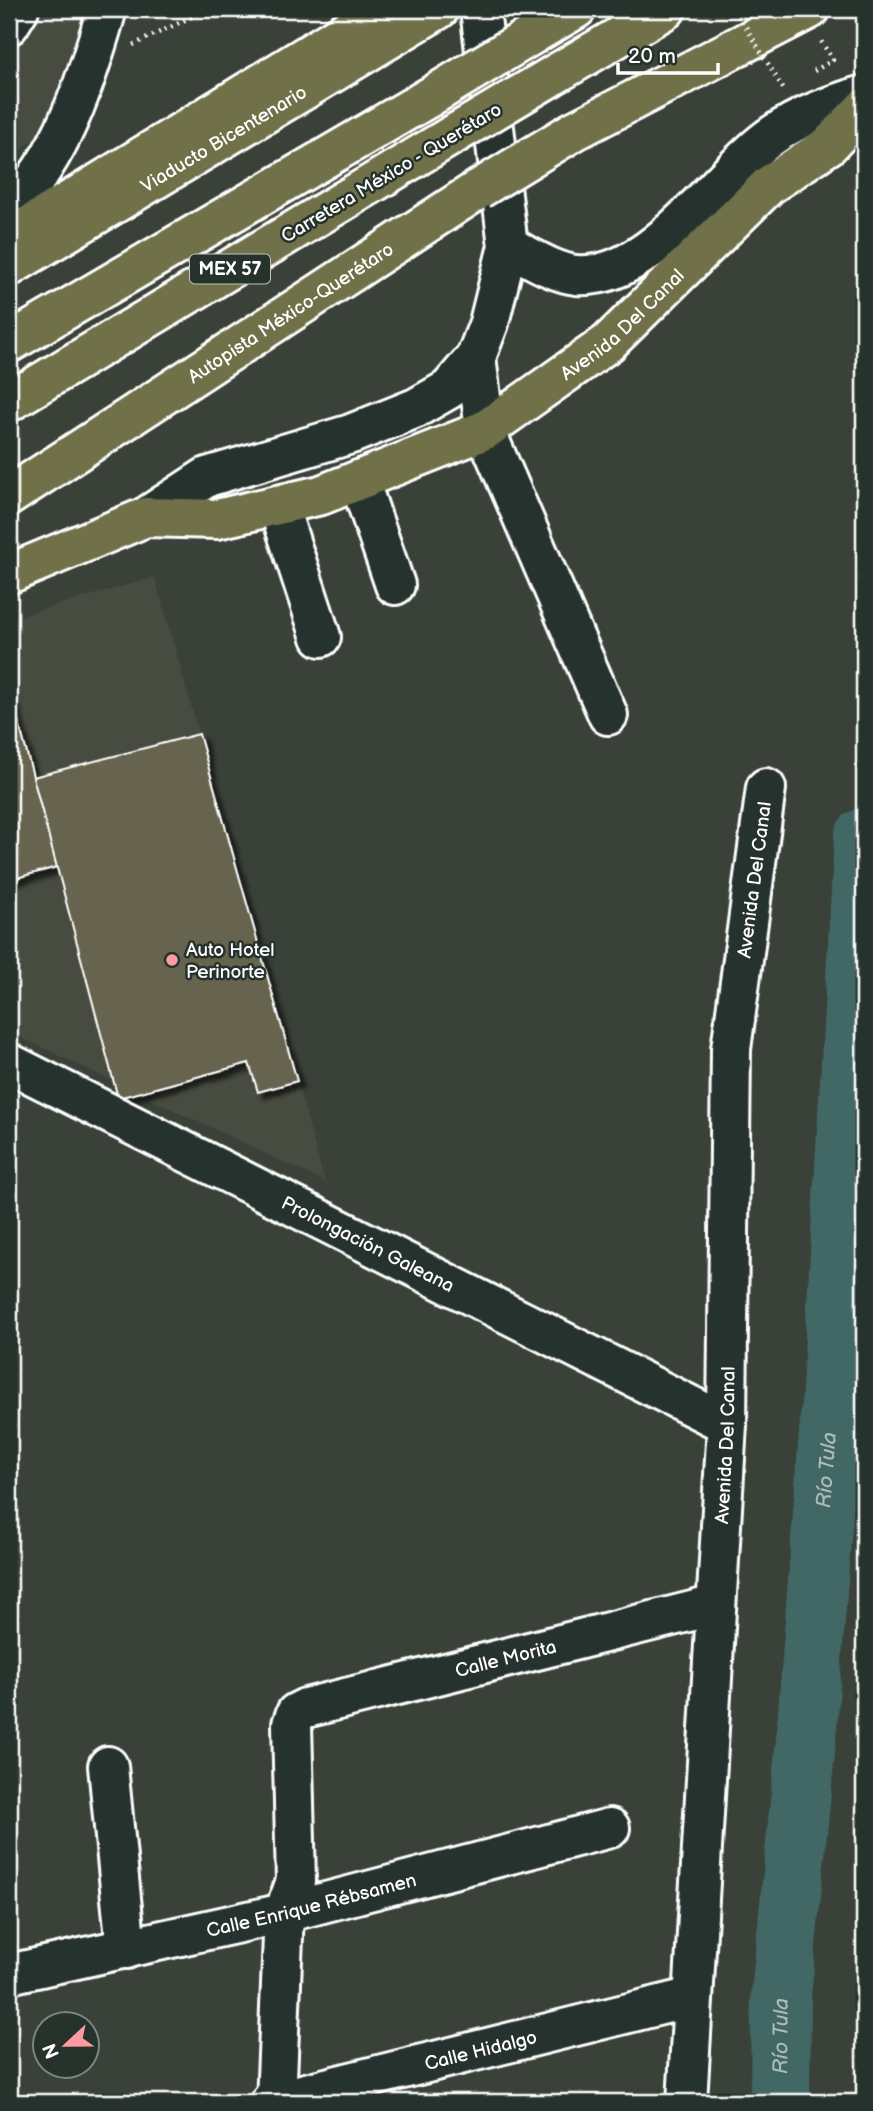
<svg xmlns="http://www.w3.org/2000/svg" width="873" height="2111" font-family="'Balsamiq Sans',sans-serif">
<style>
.built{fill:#464b3f}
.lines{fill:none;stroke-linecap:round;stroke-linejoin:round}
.river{stroke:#426766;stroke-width:60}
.building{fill:#666350;stroke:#fff;stroke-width:2;filter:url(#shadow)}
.minor-casing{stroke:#fff;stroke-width:44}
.major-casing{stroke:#fff;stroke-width:44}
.highway-casing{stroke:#fff;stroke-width:44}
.path{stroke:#fff;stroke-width:4.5;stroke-dasharray:2 5;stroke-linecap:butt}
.minor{stroke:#26332d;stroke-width:38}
.major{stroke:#6f704a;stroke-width:38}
.highway{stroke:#6f704a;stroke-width:38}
.major-bridge-casing{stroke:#fff;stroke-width:44;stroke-linecap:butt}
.highway-bridge-casing{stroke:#fff;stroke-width:44;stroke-linecap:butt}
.path-bridge{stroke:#fff;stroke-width:4.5;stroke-dasharray:2 5;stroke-linecap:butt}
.major-bridge{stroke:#6f704a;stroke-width:38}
.highway-bridge{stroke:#6f704a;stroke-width:38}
.poi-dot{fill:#ff9aa2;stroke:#26332d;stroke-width:2.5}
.labels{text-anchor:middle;stroke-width:5;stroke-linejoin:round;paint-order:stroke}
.shield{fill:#26332d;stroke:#bec2c0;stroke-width:2}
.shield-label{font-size:18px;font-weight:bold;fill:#fff}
.street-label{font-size:19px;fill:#fff;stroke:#26332d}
.poi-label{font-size:19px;fill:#fff;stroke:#26332d;text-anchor:start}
.water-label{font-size:21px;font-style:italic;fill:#aabbba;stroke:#26332d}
</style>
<defs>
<filter id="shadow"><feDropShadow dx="6" dy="6" stdDeviation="2" flood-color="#0009"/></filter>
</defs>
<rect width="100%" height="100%" fill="#394138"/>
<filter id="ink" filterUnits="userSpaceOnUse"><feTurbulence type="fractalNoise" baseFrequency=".0143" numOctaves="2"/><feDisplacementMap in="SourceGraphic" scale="14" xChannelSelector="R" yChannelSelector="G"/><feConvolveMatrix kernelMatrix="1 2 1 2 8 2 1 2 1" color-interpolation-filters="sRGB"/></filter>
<g filter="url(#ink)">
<g class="built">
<polygon points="9,9 97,9 43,131 9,161"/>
<polygon points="155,577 325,1182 9,1032 9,619"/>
</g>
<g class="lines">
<path class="river" id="s1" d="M780 2102 781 1995 805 1752 831 1407 864 838"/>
</g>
<g class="building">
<polygon points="12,697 57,867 9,880 9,699"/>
<polygon points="199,734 297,1081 258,1092 249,1063 118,1098 33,777"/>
</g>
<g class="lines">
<g class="minor-casing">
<g id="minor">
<polyline points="9,25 19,9"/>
<path d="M9 211C63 155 86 82 107 9"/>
<path d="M508 246C529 256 552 272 576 275 652 282 719 170 776 133 803 115 833 104 864 95"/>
<polyline points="476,357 485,430 608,715"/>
<polyline points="359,480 395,585"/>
<polyline points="278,505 321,637"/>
<polyline points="146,517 207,477 351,434 416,408 449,389 476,357 489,323 508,246 480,9"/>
<path id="s2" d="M9 1063 727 1424"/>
<polyline points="108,1766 126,1949"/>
<path id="s3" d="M9 1974 284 1913 610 1828"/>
<path id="s4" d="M270 2102 693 1997"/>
<path id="s5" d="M276 2102 284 1913 296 1881 292 1724 296 1713 306 1708 716 1605"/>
<path id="s6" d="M687 2102 727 1424 731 1049 766 788"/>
</g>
</g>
<g class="major-casing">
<g id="major">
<polyline points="574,131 810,9"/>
<polyline points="9,238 382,9"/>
<path id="s7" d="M9 496 479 189"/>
<path id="s8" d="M9 574 146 517 217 519 321 495 485 430 608 343 769 185 829 145 864 108"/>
</g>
</g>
<g class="highway-casing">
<g id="highway">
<polyline points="532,35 576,9"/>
<polyline points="552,76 666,9"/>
<path id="s9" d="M9 267 439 9"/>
<polyline points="9,343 428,98"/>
<polyline points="9,402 451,136"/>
</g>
</g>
<g class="path">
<polyline points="133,45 208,9"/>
<polyline points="814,71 833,60 821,41"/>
</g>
<use href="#minor" class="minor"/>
<use href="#major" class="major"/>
<use href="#highway" class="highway"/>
<g class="major-bridge-casing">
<polyline id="major-bridge" points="479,189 574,131"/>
</g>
<g class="highway-bridge-casing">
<g id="highway-bridge">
<polyline points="428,98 532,35"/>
<polyline points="451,136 552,76"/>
</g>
</g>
<polyline class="path-bridge" points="735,9 784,90"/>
<use href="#major-bridge" class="major-bridge"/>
<use href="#highway-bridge" class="highway-bridge"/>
</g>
</g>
<circle class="poi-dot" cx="172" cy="960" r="7"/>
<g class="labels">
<rect class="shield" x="190" y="254.5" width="80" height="29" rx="5"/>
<g class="shield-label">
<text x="230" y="275">MEX 57</text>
</g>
<g class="street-label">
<text dy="7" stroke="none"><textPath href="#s9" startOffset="250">Viaducto Bicentenario</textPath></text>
<text transform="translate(391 172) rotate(-31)" y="7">Carretera México - Querétaro</text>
<text dy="7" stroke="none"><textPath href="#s7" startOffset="336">Autopista México-Querétaro</textPath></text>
<text dy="7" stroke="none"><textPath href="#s8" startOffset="676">Avenida Del Canal</textPath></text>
<text dy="7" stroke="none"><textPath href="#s6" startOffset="1225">Avenida Del Canal</textPath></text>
<text dy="7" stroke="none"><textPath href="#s2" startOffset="402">Prolongación Galeana</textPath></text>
<text dy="7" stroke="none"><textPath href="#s6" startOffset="658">Avenida Del Canal</textPath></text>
<text dy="7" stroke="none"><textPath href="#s5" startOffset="609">Calle Morita</textPath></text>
<text dy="7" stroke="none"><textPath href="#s3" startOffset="310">Calle Enrique Rébsamen</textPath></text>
<text dy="7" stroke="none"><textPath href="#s4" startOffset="217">Calle Hidalgo</textPath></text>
</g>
<g class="poi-label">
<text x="186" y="956">Auto Hotel<tspan x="186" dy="22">Perinorte</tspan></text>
</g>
<g class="water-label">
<text dy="7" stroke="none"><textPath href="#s1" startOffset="634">Río Tula</textPath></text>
<text dy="7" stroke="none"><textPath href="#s1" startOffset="66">Río Tula</textPath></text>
</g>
</g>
<rect width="873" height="2111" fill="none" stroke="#26332d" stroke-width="35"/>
<rect x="18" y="18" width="838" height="2076" fill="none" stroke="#fff" stroke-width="2.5" filter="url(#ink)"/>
<g transform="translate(66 2045) rotate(248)"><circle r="33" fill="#26332d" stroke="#7d8581" stroke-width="2"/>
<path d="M0-5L12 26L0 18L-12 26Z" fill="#ff9aa2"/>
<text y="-10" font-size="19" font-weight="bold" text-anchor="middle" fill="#ffffff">N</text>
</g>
<path d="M618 63v10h100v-10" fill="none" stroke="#ffffff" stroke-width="3.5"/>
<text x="628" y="63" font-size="21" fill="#ffffff" stroke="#26332d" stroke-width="5" paint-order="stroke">20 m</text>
</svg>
